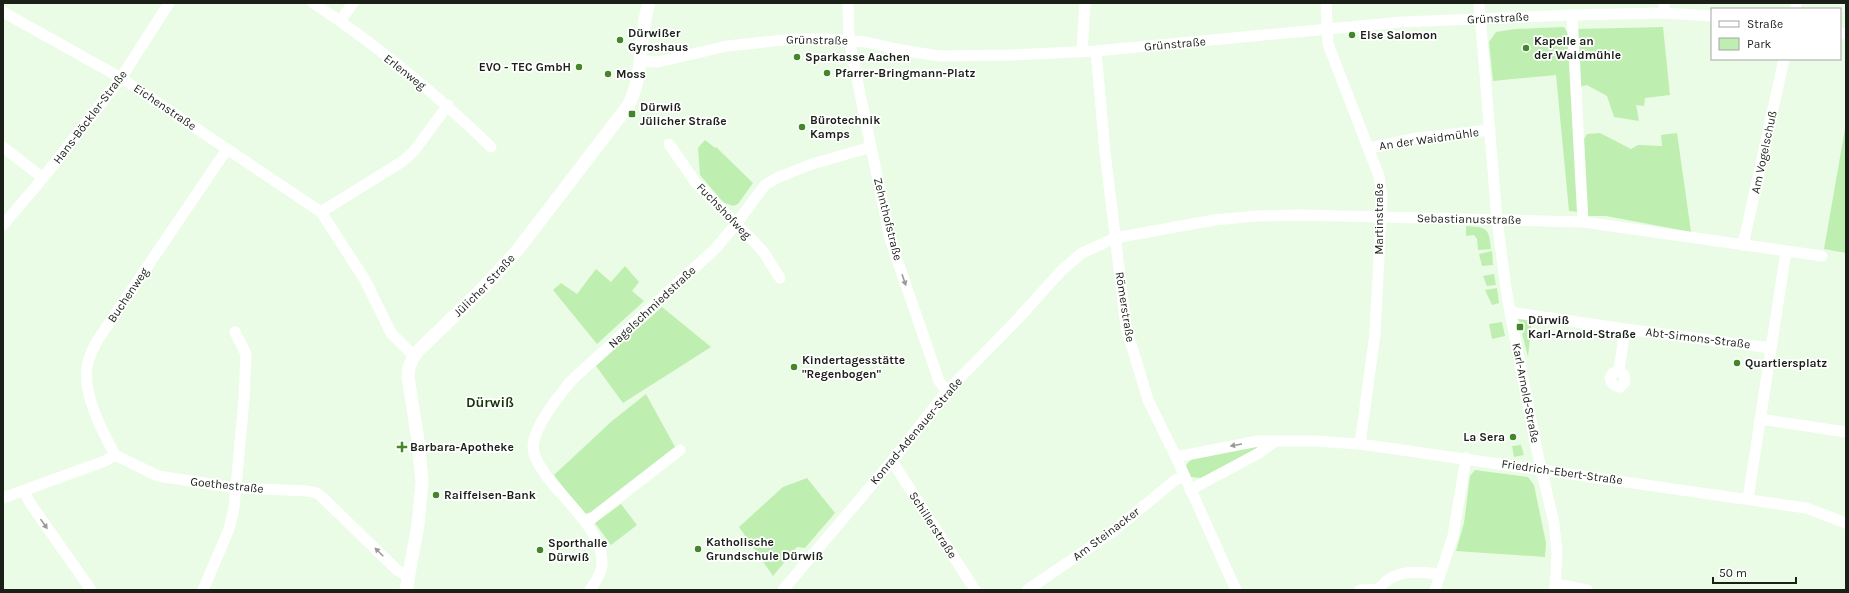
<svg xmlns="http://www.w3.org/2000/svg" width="1849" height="593" font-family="Karla,sans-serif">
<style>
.green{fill:#bfeeb1}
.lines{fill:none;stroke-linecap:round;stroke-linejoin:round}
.minor{stroke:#fff;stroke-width:11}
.tertiary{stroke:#fff;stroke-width:13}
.oneway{fill:#989b97}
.poi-dot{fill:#44872b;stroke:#fff;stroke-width:1.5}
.labels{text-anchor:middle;stroke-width:3.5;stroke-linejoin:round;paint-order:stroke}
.street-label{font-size:12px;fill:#1a2018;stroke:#fff}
.poi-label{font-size:12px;font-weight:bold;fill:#1a2018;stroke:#fff;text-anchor:start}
.quarter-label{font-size:14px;font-weight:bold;fill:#143508;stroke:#fff}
</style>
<rect width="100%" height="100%" fill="#eafce5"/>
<g class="green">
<polygon points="1564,27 1569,35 1579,212 1569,211 1556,75 1493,81 1489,42 1496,32 1515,29"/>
<polygon points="1663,27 1670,95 1645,98 1644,106 1636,105 1639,121 1614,117 1607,96 1587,85 1579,87 1576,29"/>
<polygon points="1846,123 1846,253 1824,249"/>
<polygon points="1600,133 1631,149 1638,145 1662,146 1661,135 1677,133 1691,232 1606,216 1588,216 1582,143 1587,134"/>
<polygon points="705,140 715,148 716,147 753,183 738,204 733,206 723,202 700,175 698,148"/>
<path d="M1466 226C1487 227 1489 228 1491 249L1478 250 1477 239 1474 235 1466 236Z"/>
<polygon points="1492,251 1493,265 1482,266 1479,254"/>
<polygon points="625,266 639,282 632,291 644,301 597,344 553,290 561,283 577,294 596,269 611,282"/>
<polygon points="1494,274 1496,285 1487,286 1483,276"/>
<polygon points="1497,288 1499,303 1492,305 1485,290"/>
<polygon points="662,307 711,347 623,403 596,366"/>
<polygon points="1518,317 1532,319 1528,357 1522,333 1524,333 1522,325 1520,325"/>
<polygon points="1502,322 1505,336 1492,339 1489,324"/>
<polygon points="646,394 675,447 591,512 584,514 554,475 612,421"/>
<path d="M1256 445 1258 448 1201 478 1191 477C1165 453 1245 447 1256 445Z"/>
<polygon points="1521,445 1524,455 1514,457 1512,446"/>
<polygon points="1475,470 1528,477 1534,485 1546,543 1545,557 1456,551 1464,523 1470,476"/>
<polygon points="807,478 835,513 805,548 797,547 773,576 739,527 783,487"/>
<polygon points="621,504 637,525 611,545 595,523"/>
</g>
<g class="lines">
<g class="minor">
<path d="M313 3C377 45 436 94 491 147"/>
<polyline points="848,3 849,40 890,239 939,381 947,391"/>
<polyline points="1326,3 1328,44 1379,176 1382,197 1375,334 1360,444"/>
<polyline points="1479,3 1497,219 1505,282 1510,312 1537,451 1554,523 1557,553 1555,590"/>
<polyline points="1795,9 1796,3"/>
<polyline points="3,12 121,78 321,212 365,280 391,333 414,356"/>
<polyline points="1664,13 1664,3"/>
<polyline points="1572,15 1583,222"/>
<polyline points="340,21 353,3"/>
<polyline points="1840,33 1846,34"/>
<polyline points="1096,51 1105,152 1126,327 1148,400 1176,457 1236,590"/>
<polyline points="1082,52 1085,3"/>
<polyline points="640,61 658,62 727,46 794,39 825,39 866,42 901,50 939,56 1011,55 1096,51 1402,22 1572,15 1664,13 1712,16"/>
<polyline points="669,144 696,183 762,250 780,278"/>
<polyline points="3,147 43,178"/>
<polyline points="1369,148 1417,138 1490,130"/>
<polyline points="321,212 403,161 414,151 448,105"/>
<polyline points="3,225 43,178 121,78 169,3"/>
<polyline points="1743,245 1784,59"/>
<polyline points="1510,312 1625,329 1771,348"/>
<path d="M1619 371 1624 375 1625 382 1620 387C1614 386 1611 384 1610 378L1613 373 1619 371 1625 329"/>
<polyline points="1760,419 1846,432"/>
<path d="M115 455C102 431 83 395 87 367 88 358 93 349 97 341L227 149"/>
<polyline points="1176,457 1258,441 1314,441 1360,444 1806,508 1846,523"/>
<polyline points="892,461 975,590"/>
<polyline points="1190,490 1259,453 1274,442"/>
<polyline points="24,491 30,503 91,590"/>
<polyline points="3,498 105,461 115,455 158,476 236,488 308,491 317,493 323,498 397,570 409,577"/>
<polyline points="1748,499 1786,251"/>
<polyline points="586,523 680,450"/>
<polyline points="1556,584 1587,590"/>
<polyline points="203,590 229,529 234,508 244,399 246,354 235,332"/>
<path d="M590 590C595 583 601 574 602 565 604 531 563 500 545 474 540 466 533 457 533 447 534 426 558 397 571 381L716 248 736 224 765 185 779 177 812 164 871 147"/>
<polyline points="783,590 892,461 947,391 1014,323 1062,270 1082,253 1115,238 1214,220 1257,216 1300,215 1583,222 1822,256"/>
<polyline points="1027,590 1111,533 1174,481 1184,476"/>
<polyline points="1360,590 1379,589"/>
<path d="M1380 590 1379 589C1393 569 1418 571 1439 574"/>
<polyline points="1435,590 1453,536 1466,458"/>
</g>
<path class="tertiary" id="s1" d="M406 590 418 525 422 481 418 440 408 377 409 367 414 356 419 350 483 288 516 252 628 106C645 75 638 36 649 3"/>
</g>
<defs><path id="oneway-solid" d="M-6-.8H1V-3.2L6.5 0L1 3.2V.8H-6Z"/></defs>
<g class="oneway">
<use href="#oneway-solid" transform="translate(904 280) rotate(71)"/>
<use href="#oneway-solid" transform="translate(1236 445) rotate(170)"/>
<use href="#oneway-solid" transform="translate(44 524) rotate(55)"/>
<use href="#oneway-solid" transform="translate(379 552) rotate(-135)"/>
</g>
<g class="poi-dot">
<circle cx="1352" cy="35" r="4"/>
<circle cx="620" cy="40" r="4"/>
<circle cx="1526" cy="48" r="4"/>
<circle cx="797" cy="57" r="4"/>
<circle cx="579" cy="67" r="4"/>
<circle cx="827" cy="73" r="4"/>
<circle cx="608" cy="74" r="4"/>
<rect x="628" y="110" width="8" height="8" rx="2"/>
<circle cx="802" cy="127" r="4"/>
<rect x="1516" y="323" width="8" height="8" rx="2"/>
<circle cx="1737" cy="363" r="4"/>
<circle cx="794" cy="367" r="4"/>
<circle cx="1513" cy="437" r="4"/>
<path d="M400 441h4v4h4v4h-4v4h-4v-4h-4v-4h4z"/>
<circle cx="436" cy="495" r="4"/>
<circle cx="698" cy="549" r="4"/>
<circle cx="540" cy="550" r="4"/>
</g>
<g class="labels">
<g class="street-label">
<text transform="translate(1498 18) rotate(-3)" y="4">Grünstraße</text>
<text transform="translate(817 40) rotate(1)" y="4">Grünstraße</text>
<text transform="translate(1175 44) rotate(-5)" y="4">Grünstraße</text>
<text transform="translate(405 72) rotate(38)" y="4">Erlenweg</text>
<text transform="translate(165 107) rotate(34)" y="4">Eichenstraße</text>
<text transform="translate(90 117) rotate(-53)" y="4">Hans-Böckler-Straße</text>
<text transform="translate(1429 139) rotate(-8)" y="4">An der Waidmühle</text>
<text transform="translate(1764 152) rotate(-78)" y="4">Am Vogelschuß</text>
<text transform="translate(724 211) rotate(46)" y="4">Fuchshofweg</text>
<text transform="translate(888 219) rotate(76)" y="4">Zehnthofstraße</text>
<text transform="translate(1379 219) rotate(-90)" y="4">Martinstraße</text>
<text transform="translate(1469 219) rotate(1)" y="4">Sebastianusstraße</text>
<text dy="4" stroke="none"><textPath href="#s1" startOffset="337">Jülicher Straße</textPath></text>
<text transform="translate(128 295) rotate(-56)" y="4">Buchenweg</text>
<text transform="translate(652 307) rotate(-43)" y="4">Nagelschmiedstraße</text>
<text transform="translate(1125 307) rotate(81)" y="4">Römerstraße</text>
<text transform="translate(1698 338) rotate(7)" y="4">Abt-Simons-Straße</text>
<text transform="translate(1526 393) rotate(79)" y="4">Karl-Arnold-Straße</text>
<text transform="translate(916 431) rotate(-50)" y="4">Konrad-Adenauer-Straße</text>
<text transform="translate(1562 472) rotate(8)" y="4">Friedrich-Ebert-Straße</text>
<text transform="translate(227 485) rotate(6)" y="4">Goethestraße</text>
<text transform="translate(933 525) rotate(57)" y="4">Schillerstraße</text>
<text transform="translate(1106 534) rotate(-37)" y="4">Am Steinacker</text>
</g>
<g class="poi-label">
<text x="628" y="37">Dürwißer<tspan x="628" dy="14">Gyroshaus</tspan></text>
<text x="1360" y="39">Else Salomon</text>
<text x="1534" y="45">Kapelle an<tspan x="1534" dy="14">der Waidmühle</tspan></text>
<text x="805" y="61">Sparkasse Aachen</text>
<text x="571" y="71" text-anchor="end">EVO - TEC GmbH</text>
<text x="835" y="77">Pfarrer-Bringmann-Platz</text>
<text x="616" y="78">Moss</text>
<text x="640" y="111">Dürwiß<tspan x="640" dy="14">Jülicher Straße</tspan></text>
<text x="810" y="124">Bürotechnik<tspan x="810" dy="14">Kamps</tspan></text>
<text x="1528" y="324">Dürwiß<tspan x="1528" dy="14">Karl-Arnold-Straße</tspan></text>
<text x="802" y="364">Kindertagesstätte<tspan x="802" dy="14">"Regenbogen"</tspan></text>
<text x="1745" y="367">Quartiersplatz</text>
<text x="1505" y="441" text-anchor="end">La Sera</text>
<text x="410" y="451">Barbara-Apotheke</text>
<text x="444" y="499">Raiffeisen-Bank</text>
<text x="706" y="546">Katholische<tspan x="706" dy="14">Grundschule Dürwiß</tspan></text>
<text x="548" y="547">Sporthalle<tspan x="548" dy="14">Dürwiß</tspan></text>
</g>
<g class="quarter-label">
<text x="490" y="407">Dürwiß</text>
</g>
</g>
<rect width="1849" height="593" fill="none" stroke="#1a2018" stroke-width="8"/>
<rect x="1711" y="8" width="130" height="52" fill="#ffffff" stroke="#a3a6a3"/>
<rect x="1719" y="21" width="20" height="6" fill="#ffffff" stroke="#a3a6a3"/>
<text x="1747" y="28" font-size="12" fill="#1a2018">Straße</text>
<rect x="1719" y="38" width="20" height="12" fill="#bfeeb1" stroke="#a3a6a3"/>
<text x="1747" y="48" font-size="12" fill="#1a2018">Park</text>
<path d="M1713 577v6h83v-6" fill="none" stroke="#1a2018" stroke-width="2"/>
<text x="1719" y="577" font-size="12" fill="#1a2018" stroke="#ffffff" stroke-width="3" paint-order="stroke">50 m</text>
</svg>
